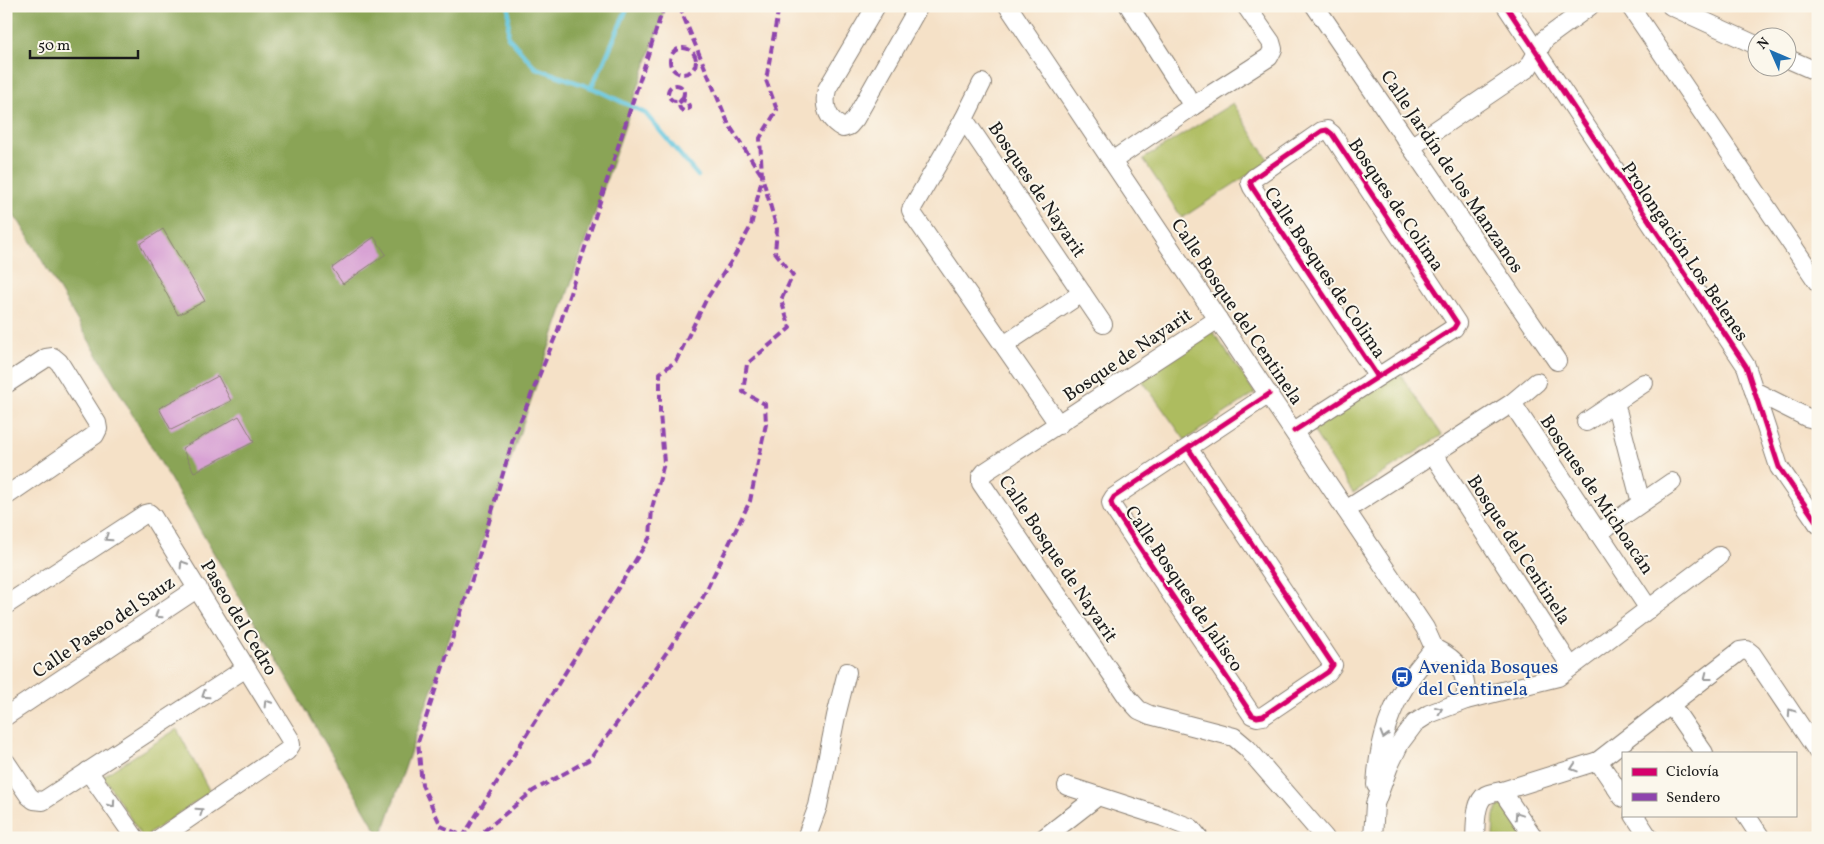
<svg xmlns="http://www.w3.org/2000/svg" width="1824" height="844" font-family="Vollkorn,serif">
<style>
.green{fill:#adbc5f;stroke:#646c3e}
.forest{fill:#8aa456;stroke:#536039}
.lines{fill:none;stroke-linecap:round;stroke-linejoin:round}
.stream{stroke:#62c6e0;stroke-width:4.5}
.building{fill:#d8a2d4}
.minor-casing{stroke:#887e72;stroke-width:20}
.minor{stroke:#fff;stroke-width:18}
.quiet{stroke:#8e44ad;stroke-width:4;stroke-dasharray:8 4;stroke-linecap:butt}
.cycleway-casing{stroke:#fbf7ec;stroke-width:8}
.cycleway{stroke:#d6006c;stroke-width:5}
.oneway{stroke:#999}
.labels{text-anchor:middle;stroke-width:4;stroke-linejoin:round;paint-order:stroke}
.street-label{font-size:19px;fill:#1c1c1c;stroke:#fbf7ec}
.transit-label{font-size:19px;fill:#164399;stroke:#fbf7ec;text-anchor:start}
</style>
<rect width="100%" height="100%" fill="#fbf7ec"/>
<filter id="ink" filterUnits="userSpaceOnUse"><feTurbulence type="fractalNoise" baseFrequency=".02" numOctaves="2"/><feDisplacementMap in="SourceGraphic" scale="10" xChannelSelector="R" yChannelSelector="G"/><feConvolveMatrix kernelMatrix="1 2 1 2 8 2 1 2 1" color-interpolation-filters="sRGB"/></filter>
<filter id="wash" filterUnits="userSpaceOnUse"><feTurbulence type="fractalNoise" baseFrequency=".0096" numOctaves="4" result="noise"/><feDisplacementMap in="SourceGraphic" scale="20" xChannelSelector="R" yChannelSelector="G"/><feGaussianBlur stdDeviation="1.12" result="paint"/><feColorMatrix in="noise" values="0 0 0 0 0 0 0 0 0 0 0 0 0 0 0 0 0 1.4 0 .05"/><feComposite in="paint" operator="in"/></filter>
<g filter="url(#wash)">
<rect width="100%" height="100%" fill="#f5e1c7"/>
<g class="green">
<polygon points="1233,103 1269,161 1182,218 1143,159"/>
<polygon points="1211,329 1255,393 1185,440 1139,376"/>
<polygon points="1397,370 1442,435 1353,493 1309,424"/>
<polygon points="177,729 210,792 143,838 103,776"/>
<polygon points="1500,805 1509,808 1528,838 1493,838 1494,815"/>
</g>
<polygon class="forest" points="6,6 666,6 381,838 20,223 6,208"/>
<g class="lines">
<g class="stream">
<polyline points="509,6 508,37 536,68 595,89 645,113 698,176"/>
<polyline points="591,87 604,62 628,6"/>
</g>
</g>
<g id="blocks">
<g class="building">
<polygon points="163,229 205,301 178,315 140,244"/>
<polygon points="374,237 386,254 343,284 332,268"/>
<polygon points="218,376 231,401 171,430 159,408"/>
<polygon points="239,416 254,442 194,472 182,448"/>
</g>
</g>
</g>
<g filter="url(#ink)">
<use href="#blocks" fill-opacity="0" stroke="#887e72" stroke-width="1"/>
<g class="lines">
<g class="minor-casing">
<g id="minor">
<path d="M876 6 827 89C823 107 827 119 843 128L849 126 855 119 919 6"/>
<polyline points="1008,6 1425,628 1434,648"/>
<polyline points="1129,6 1193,106"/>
<polyline points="1315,6 1557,361"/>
<polyline points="1506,6 1746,366 1779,467 1818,524"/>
<polyline points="1630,6 1818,283"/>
<polyline points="1671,6 1756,45"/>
<polyline points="1786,58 1818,72"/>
<polyline points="982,83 964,119 911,210 914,216 1059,425"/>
<polyline points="964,119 1103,324"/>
<polyline points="1411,147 1528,68 1545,39 1590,6"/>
<polyline points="1112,161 1193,106 1269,57 1273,49 1271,42 1246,6"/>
<polyline points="1218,319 985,472 981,477 981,483 1128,698 1139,710 1150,715 1234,737 1247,748 1325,838"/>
<polyline points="1004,345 1082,293"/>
<polyline points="6,384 46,358 53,357 59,362 97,423 98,429 95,435 6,496"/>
<polyline points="1754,391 1806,417 1818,420"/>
<polyline points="1615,402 1641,503"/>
<polyline points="1512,403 1649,609"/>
<polyline points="1586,422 1644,383"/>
<polyline points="1294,431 1454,328 1457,323 1332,134 1327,130 1322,131 1254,178 1250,182 1252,187 1378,377"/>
<polyline points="1188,448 1333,665 1328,672 1263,716 1257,717 1252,715 1112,506 1111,502 1114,497 1269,394"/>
<polyline points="1433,454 1571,667"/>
<polyline points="1346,510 1512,403 1537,382"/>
<polyline points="1598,533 1672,482"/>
<polyline points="6,605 145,514 149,513 153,517 290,739 291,745 287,751 160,838"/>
<path d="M1434 648C1460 661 1467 672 1466 700"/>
<polyline points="1671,705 1704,753"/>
<polyline points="6,716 198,588"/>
<polyline points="1598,761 1623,798"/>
<polyline points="6,762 29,796 34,800 43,801 246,668"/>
<polyline points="88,771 135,838"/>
<path d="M1376 785C1378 750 1387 715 1406 685 1414 672 1425 660 1434 648"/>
<polyline points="1067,786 1163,817 1191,828 1199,838"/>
<polyline points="1502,791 1534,838"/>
<polyline points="1634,815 1649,838"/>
<polyline points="1746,815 1761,838"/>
<polyline points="806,838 818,806 836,716 847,672"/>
<polyline points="1044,838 1098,796"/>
<polyline points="1373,838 1375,804 1389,766 1400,743 1415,723 1429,714 1466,700 1558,677 1719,556"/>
<path d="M1475 838C1476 826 1474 802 1486 795 1491 793 1497 792 1502 791L1598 761 1740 651 1747 650 1752 654 1818 752"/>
</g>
</g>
<use href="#minor" class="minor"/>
<g class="quiet">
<polyline points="664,6 558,330 513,439 474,573 418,742 422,785 441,826 463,836 478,836 533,791 590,759 637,696 700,603 750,501 766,424 765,404 743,392 747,364 790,328 781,300 793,275 775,252 777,229 762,176 760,138 777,110 766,80 779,6"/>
<polyline points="679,6 729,125 761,174"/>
<circle cx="683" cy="61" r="13"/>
<circle cx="676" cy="93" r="8"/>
<path d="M679 103 682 100 687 101 690 108 684 111C678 109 679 105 680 99"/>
<polyline points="462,838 650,537 652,508 664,463 660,413 660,373 676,361 706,300 734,257 751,226 762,178"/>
</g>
<g class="cycleway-casing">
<g id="cycleway">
<polyline points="1506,6 1746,366 1779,467 1818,524"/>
<polyline points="1294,431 1454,328 1457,323 1332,134 1327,130 1322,131 1254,178 1250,182 1252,187 1378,377"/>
<polyline points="1188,448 1333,665 1328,672 1263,716 1257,717 1252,715 1112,506 1111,502 1114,497 1269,394"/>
</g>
</g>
<use href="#cycleway" class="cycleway"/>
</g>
<defs><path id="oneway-chevron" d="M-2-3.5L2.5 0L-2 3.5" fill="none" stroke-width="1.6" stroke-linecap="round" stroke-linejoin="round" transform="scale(1.25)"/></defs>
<g class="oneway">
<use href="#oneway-chevron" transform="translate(108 538) rotate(147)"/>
<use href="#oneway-chevron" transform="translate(183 564) rotate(-122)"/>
<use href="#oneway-chevron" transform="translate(158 615) rotate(146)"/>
<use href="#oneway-chevron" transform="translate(1707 677) rotate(142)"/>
<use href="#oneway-chevron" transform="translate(205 695) rotate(147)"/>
<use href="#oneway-chevron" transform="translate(267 703) rotate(-122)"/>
<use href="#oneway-chevron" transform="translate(1439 710) rotate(-23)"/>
<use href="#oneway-chevron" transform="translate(1791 712) rotate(-124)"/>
<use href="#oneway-chevron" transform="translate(1384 735) rotate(107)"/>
<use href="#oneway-chevron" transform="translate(1574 768) rotate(162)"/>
<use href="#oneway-chevron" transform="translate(112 804) rotate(55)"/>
<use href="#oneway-chevron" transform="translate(200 811) rotate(-34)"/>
<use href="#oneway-chevron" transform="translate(1518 815) rotate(-124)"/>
</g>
</g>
<defs>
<g id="bus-disc" transform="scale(1.125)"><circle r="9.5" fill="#1a4fb4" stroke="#fbf7ec"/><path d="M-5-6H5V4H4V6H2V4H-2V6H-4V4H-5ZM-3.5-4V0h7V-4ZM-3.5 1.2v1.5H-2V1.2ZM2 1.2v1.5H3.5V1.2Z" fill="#fff"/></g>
</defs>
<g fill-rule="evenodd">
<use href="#bus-disc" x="1402" y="677"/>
</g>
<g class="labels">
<g class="street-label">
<text transform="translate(1453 171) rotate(56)" y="7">Calle Jardín de los Manzanos</text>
<text transform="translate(1038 189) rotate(56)" y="7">Bosques de Nayarit</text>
<text transform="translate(1397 204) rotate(56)" y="7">Bosques de Colima</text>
<text transform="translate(1686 251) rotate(56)" y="7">Prolongación Los Belenes</text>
<text transform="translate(1326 272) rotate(56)" y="7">Calle Bosques de Colima</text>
<text transform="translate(1238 311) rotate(56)" y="7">Calle Bosque del Centinela</text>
<text transform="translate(1127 354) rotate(-34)" y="7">Bosque de Nayarit</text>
<text transform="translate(1598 494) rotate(56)" y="7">Bosques de Michoacán</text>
<text transform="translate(1520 549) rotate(57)" y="7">Bosque del Centinela</text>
<text transform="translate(1059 558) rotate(56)" y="7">Calle Bosque de Nayarit</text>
<text transform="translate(1185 588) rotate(56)" y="7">Calle Bosques de Jalisco</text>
<text transform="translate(240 617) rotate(59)" y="7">Paseo del Cedro</text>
<text transform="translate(103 626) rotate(-34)" y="7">Calle Paseo del Sauz</text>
</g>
<g class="transit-label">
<text x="1418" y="673">Avenida Bosques<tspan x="1418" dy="22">del Centinela</tspan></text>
</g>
</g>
<rect width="1824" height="844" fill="none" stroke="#fbf7ec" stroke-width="25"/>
<rect x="1622" y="752" width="175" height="65" fill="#fbf7ec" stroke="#a29f99"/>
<rect x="1632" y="768" width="25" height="8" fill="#d6006c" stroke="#a29f99"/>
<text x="1666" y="776" font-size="15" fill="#1c1c1c">Ciclovía</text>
<rect x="1632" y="793" width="25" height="8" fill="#8e44ad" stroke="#a29f99"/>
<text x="1666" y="802" font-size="15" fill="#1c1c1c">Sendero</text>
<g transform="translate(1772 52) rotate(315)"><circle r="24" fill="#fbf7ec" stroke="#a29f99"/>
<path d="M0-4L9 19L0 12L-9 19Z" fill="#1f6fb2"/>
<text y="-8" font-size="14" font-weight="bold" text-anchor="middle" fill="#1c1c1c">N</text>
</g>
<path d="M30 50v8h108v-8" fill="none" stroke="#1c1c1c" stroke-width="2.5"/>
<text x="38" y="50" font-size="15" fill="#1c1c1c" stroke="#fbf7ec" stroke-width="4" paint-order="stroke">50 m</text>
</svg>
